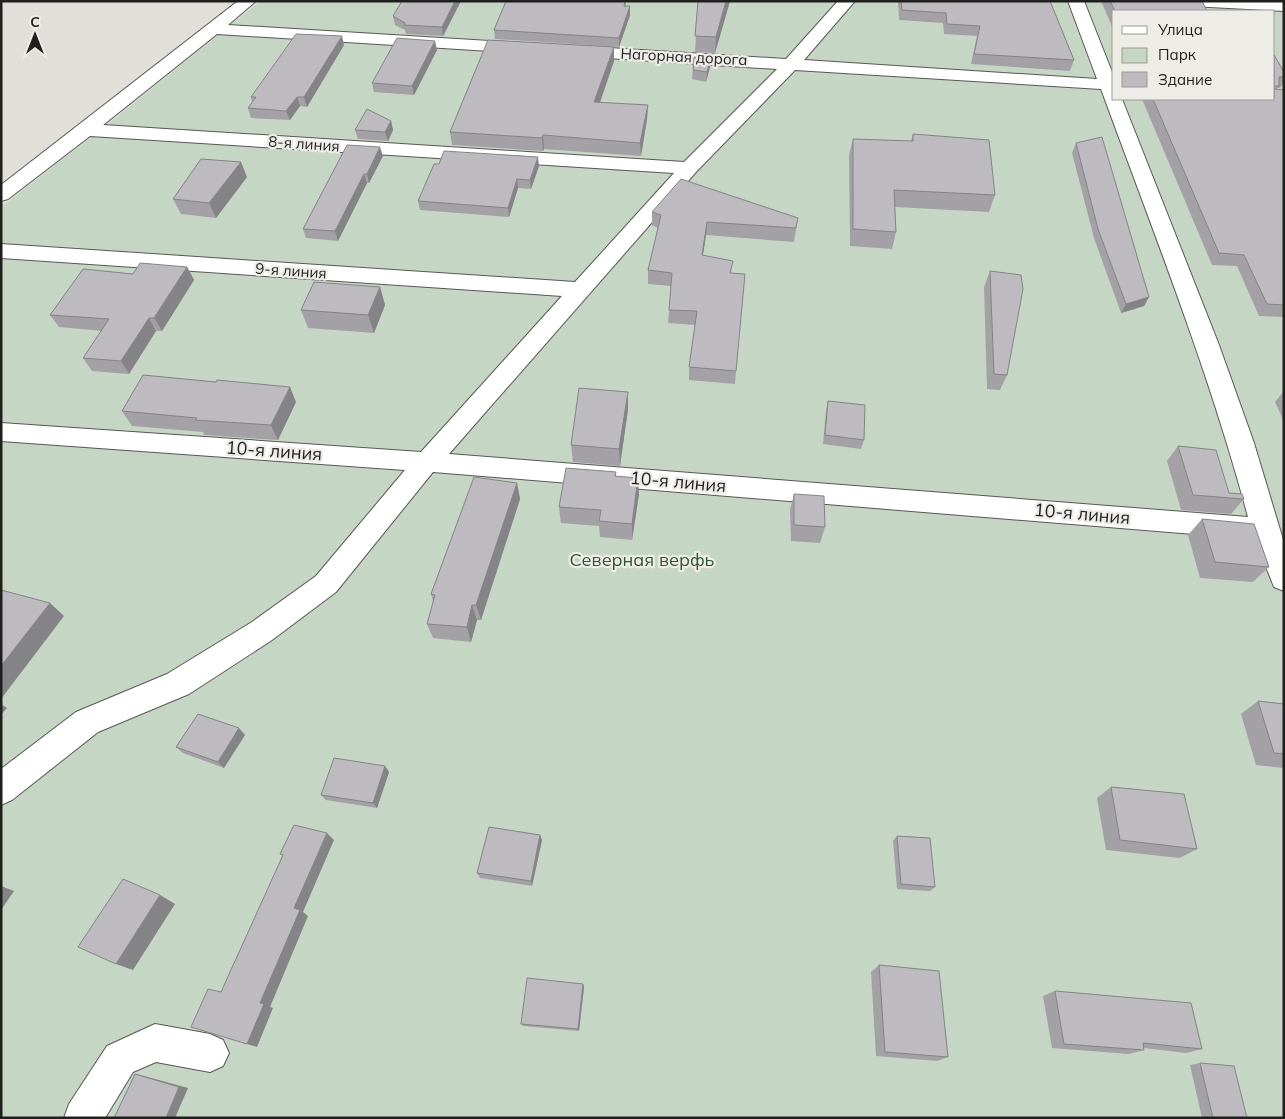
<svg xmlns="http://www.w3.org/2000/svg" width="1285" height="1119" font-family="Mulish,sans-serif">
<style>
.green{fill:#c6d6c5;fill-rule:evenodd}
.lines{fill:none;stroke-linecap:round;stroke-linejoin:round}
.minor-casing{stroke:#585753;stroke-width:2}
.minor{fill:#fff;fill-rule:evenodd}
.wall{fill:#a3a1a5}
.shaded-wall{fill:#848386}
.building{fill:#bdbbc0;stroke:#848386}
.labels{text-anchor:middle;stroke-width:4.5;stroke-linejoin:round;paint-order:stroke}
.far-street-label{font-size:15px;fill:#1f1f1d;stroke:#edece7}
.street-label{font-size:18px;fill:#1f1f1d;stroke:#edece7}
.park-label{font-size:18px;fill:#315732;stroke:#edece7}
</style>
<rect width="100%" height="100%" fill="#e0dfda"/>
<path class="green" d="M260 1H1284V1118H1V207L99 131ZM1114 11H1274V99H1114Z"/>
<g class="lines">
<g class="minor-casing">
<g id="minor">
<path d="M238 1H256L228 25 522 43 528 44 530 48 528 52 522 53 217 34 103 125 684 162 777 69 577 56 571 55 569 51 571 47 577 46 786 59 838 1H855L804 60 1097 79 1068 1H1084L1114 77V99H1122L1219 345 1254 443 1284 543V591L1274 587 1255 539 433 472 336 592 272 640 189 694 98 732 12 800 1 805V769L76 712 167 674 252 622 316 576 405 470 1 441V423L421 452 562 296 1 258V244L575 282 674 173 90 136 8 199 1 201V185ZM795 70 1101 89C1153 231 1209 371 1248 517L449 454 696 172Z"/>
<polygon points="1182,1 1284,1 1284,11 1190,6 1184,4"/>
<polygon points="155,1024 210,1034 223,1040 229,1053 223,1066 210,1072 156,1062 133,1072 105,1118 64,1118 69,1104 107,1046"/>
</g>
</g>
<use href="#minor" class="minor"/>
</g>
<g class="wall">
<polygon points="461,1 443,36 406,34 405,30 395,25 393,16"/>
<polygon points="506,1 626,1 626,6 630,15 619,47 495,39 494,30"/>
<polygon points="698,1 730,1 715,53 695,52"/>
<polygon points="898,1 1050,1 1074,60 1070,71 971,64 977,36 944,34 943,23 899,20"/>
<polygon points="1101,1 1202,1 1207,11 1114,11 1114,31"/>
<polygon points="344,45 307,107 300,106 290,120 251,118 248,108 252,102 251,97"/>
<polygon points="437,50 414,95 374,92 372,83"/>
<polygon points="1274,55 1284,72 1284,82 1280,88 1277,88 1277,89 1284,90 1284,317 1259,316 1237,266 1212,265 1142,99 1274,99"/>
<polygon points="694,57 711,58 710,67 706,82 692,79"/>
<polygon points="614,61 600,103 648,105 647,119 641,156 544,149 543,151 452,145 450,132"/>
<polygon points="391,121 393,130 388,141 358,139 355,130"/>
<polygon points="913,134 995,195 989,212 895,207 896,232 892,249 850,246 849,155 853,139 911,141"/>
<polygon points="1076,143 1149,297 1144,306 1121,313 1094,238 1072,153"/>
<polygon points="383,156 369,183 367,183 338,241 306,238 303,229"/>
<polygon points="539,166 531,189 518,188 509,217 420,210 418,201"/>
<polygon points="247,177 216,218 181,214 173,199"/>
<polygon points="652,212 798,218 794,242 706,235 703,255 732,273 736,371 735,384 689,380 689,367 695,325 668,323 671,286 648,284 648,270 658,228 652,225"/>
<polygon points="187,267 194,280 162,331 156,331 129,374 92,371 83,358 102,331 59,327 50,315 133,274"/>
<polygon points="990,271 1007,375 1000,390 987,389 984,287"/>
<polygon points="380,287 385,305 374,333 308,328 301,310"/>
<polygon points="1284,391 1284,422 1275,402"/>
<polygon points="828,401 864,440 861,449 823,444 826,410"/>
<polygon points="296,402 278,440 204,435 203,432 132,426 122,411"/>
<polygon points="628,409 620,466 573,462 571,445"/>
<polygon points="1178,446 1229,493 1244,499 1231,514 1181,510 1167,461"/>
<polygon points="616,472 616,476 639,494 632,540 600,537 599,526 561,523 559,507"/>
<polygon points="517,483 520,499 481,620 477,620 471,642 433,638 427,624 433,601 431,594"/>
<polygon points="794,494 825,527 820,543 791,541 790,510"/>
<polygon points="1202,519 1269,567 1253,582 1200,578 1188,535"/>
<polygon points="1258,701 1284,704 1284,768 1256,765 1241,714"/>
<polygon points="245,735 224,768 183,753 176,747"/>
<polygon points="385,766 389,772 377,808 326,800 321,795"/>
<polygon points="1111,787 1197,849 1180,858 1106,850 1097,798"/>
<polygon points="540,835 542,840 532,886 480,878 477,873"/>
<polygon points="897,836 935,887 930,891 897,889 893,841"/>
<polygon points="879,965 948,1057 937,1061 876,1056 871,972"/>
<polygon points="583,984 584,987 579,1031 523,1026 521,1024"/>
<polygon points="1055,991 1202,1049 1186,1053 1144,1048 1144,1050 1129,1054 1052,1048 1043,996"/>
<polygon points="1200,1063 1247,1118 1202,1118 1190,1065"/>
</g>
<g class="shaded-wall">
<polygon points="455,1 461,1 443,36 442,27"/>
<polygon points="726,1 730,1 715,53 716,37"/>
<polygon points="630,6 630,15 619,47 619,38"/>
<polygon points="342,36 344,45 307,107 304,97"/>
<polygon points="435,41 437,50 414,95 412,86"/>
<polygon points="614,47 614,61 595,116 594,102"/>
<polygon points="711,58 710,67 706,82 707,72"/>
<polygon points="297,97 300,106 290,120 286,111"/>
<polygon points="648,105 647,119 641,156 640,143"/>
<polygon points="391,121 393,130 388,141 385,132"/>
<polygon points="543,135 544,149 543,151 542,138"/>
<polygon points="380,147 383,156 369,183 367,174"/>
<polygon points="538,157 539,166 531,189 530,180"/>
<polygon points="241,162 247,177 216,218 209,203"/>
<polygon points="364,174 367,183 338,241 335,231"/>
<polygon points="517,179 518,188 509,217 508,208"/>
<polygon points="707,222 706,235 701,268 702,255"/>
<polygon points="187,267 194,280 162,331 154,318"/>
<polygon points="380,287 385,305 374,333 368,315"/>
<polygon points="1149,297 1144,306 1121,313 1126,304"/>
<polygon points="149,318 156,331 129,374 121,361"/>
<polygon points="290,387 296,402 278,440 271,425"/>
<polygon points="628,392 628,409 620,466 619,449"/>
<polygon points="638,478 639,494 632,540 632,524"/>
<polygon points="517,483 520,499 481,620 476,605"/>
<polygon points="50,603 64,616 1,699 1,666"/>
<polygon points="472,605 477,620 471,642 467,627"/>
<polygon points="1,704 7,708 1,715"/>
<polygon points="239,728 245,735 224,768 218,762"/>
<polygon points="385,766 389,772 377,808 373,803"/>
<polygon points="327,833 334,840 303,912 308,916 270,1007 273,1008 257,1047 247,1044 260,1003 294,908"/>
<polygon points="540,835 542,840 532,886 531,881"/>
<polygon points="1,886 14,891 1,910"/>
<polygon points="160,895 175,904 133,970 116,964"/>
<polygon points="583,984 584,987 579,1031 578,1029"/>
<polygon points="135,1074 144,1076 188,1088 175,1118 166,1118"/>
</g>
<g class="building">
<polygon points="402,1 455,1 442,27 404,25 405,23 393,16"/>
<polygon points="506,1 625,1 624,6 630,6 619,38 494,30"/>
<polygon points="698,1 726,1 716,37 695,36"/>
<polygon points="901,1 1050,1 1074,60 974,54 980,26 947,24 946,13 902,10"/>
<polygon points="1110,1 1202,1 1207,11 1115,11"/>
<polygon points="296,34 342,36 304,97 297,97 286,111 248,108 256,97 251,97"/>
<polygon points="397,38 435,41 412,86 372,83"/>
<polygon points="488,40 614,47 594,102 648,105 640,143 543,135 542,138 450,132"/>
<polygon points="1274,55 1284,72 1284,77 1279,77 1279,86 1274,86"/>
<polygon points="694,57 711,58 707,72 693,70"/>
<polygon points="1274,89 1284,90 1284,305 1267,304 1244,255 1219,253 1153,99 1274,99"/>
<polygon points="367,109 391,121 385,132 355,130"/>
<polygon points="913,134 989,140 995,195 894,190 896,232 853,229 853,139 913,141"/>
<polygon points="1102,137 1149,297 1126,304 1098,229 1076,143"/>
<polygon points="347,145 380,147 367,174 364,174 335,231 303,229"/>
<polygon points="444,151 538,157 530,180 517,179 508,208 418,201 434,164 439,164"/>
<polygon points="201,159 241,162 209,203 173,199"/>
<polygon points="681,179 798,218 796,228 707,222 702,255 733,261 730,273 745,274 736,371 689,367 697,311 669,310 672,273 648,270 661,215 652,212"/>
<polygon points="140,263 187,267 154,318 149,318 121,361 83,358 109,319 50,315 83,269 133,274"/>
<polygon points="990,271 1021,275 1023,289 1007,375 994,374"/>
<polygon points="314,282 380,287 368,315 301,310"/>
<polygon points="143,375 216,382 217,380 290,387 271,425 195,420 197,418 122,411"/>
<polygon points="579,388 628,392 619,449 571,445"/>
<polygon points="828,401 865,405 864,440 825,435"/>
<polygon points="1178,446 1216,450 1229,493 1242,494 1244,499 1193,495"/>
<polygon points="566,468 616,472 615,476 638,478 632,524 599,521 601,510 559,507"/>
<polygon points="474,477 517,483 476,605 472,605 467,627 427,624 435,595 431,594"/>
<polygon points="794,494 824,496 825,527 794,525"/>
<polygon points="1202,519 1254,524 1269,567 1215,562"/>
<polygon points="1,590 50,603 1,666"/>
<polygon points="1258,701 1284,704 1284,754 1274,753"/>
<polygon points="198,714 239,728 218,762 176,747"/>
<polygon points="334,758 385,766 373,803 321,795"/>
<polygon points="1111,787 1184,794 1197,849 1120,840"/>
<polygon points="294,825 327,833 294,908 300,910 260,1003 264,1004 247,1044 191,1027 208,989 221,992 283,855 280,854"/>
<polygon points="489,827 540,835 531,881 477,873"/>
<polygon points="897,836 930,838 935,887 901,884"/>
<polygon points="123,879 160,895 116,964 78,947"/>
<polygon points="879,965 939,971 948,1057 885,1052"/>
<polygon points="527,978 583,984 578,1029 521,1024"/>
<polygon points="1055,991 1191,1003 1202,1049 1143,1043 1144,1050 1064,1044"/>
<polygon points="1200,1063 1234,1066 1247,1118 1213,1118"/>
<polygon points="135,1074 179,1087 166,1118 114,1118"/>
</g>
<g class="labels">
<g class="far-street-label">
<text transform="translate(684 57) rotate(3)" y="5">Нагорная дорога</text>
<text transform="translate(304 144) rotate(4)" y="5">8-я линия</text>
<text transform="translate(291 271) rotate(4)" y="5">9-я линия</text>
</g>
<g class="street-label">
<text transform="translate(274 451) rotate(4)" y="6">10-я линия</text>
<text transform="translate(678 482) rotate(5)" y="6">10-я линия</text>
<text transform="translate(1082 514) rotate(5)" y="6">10-я линия</text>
</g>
<g class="park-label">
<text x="642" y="566">Северная верфь</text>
</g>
</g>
<rect width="1285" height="1119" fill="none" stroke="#1f1f1d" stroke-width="5"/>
<rect x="1112" y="10" width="162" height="90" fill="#edece7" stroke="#9b9a96"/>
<rect x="1122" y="26" width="25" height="8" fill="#ffffff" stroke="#9b9a96"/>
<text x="1158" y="35" font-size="15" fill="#1f1f1d">Улица</text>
<rect x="1122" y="48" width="25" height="15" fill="#c6d6c5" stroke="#9b9a96"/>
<text x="1158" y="60" font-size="15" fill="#1f1f1d">Парк</text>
<rect x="1122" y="72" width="25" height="15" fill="#bdbbc0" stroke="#9b9a96"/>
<text x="1158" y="85" font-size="15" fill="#1f1f1d">Здание</text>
<g transform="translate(35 35)" stroke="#edece7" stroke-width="4" paint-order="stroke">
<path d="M0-4L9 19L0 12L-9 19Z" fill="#1f1f1d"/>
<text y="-8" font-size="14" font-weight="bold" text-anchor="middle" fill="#1f1f1d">С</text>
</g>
</svg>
